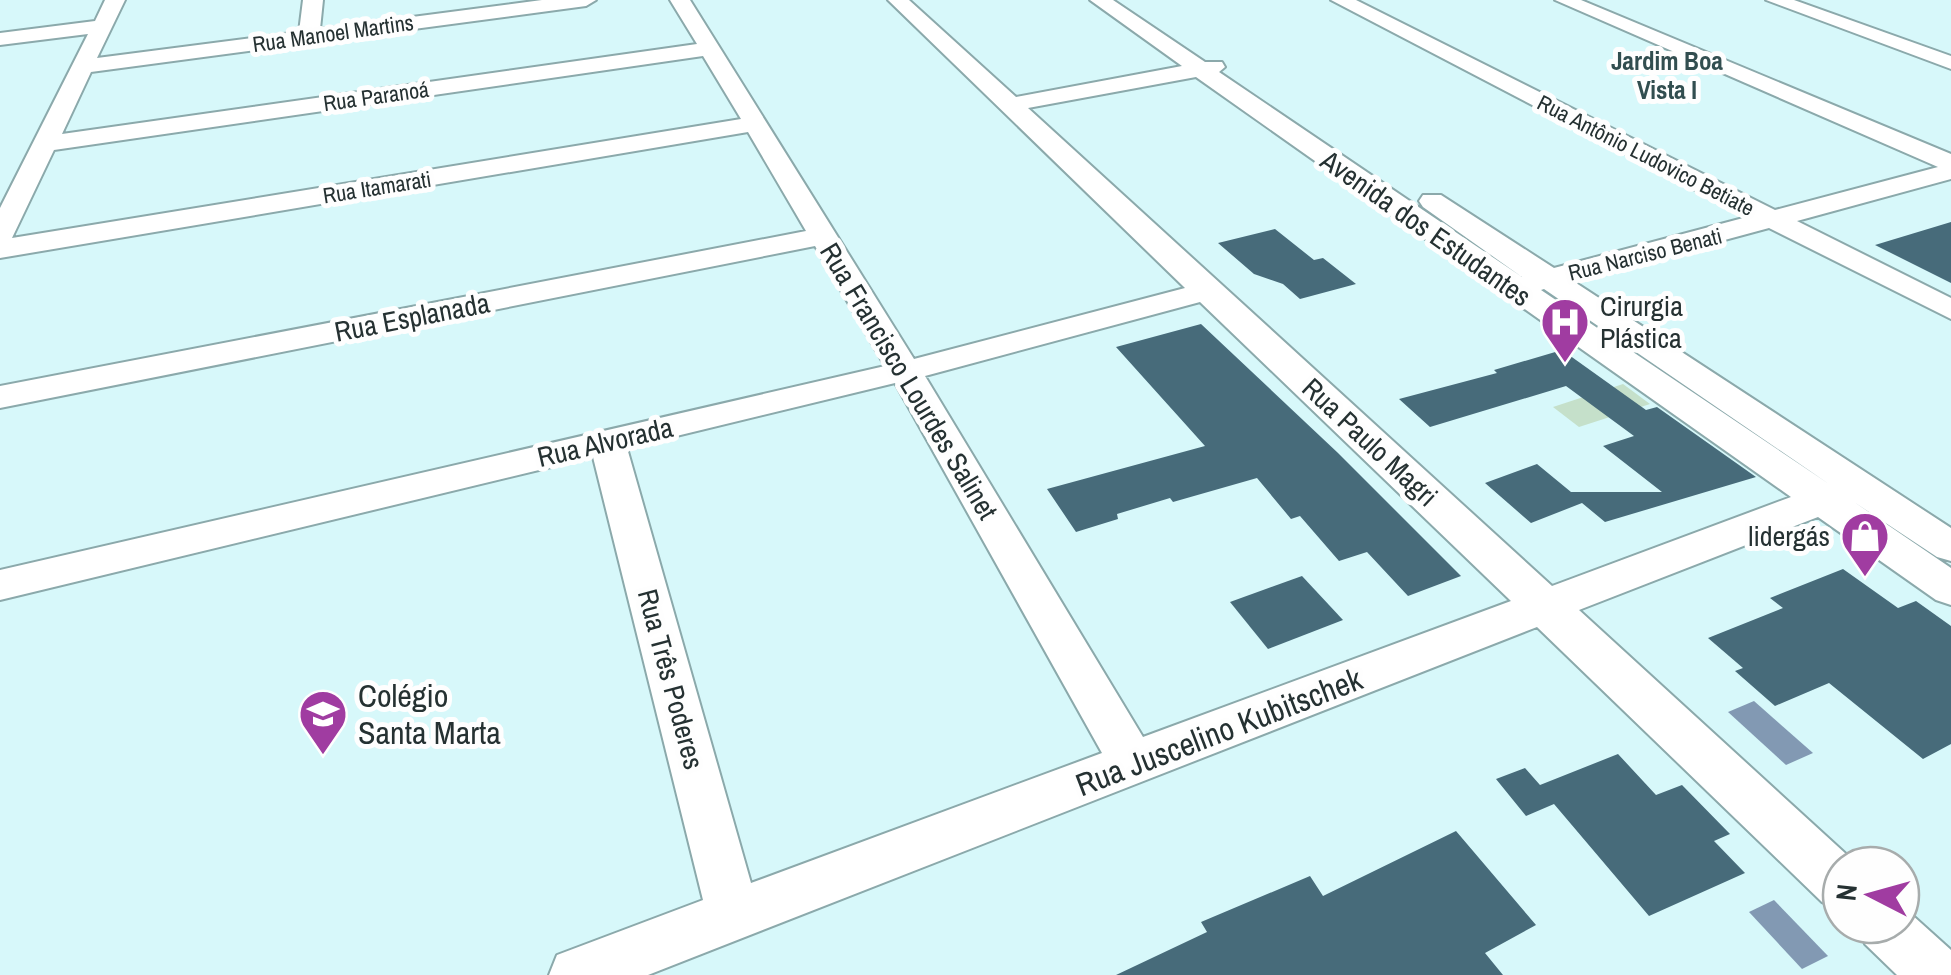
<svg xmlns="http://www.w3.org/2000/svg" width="1951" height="975" font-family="'Archivo Narrow',sans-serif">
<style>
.green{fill:#c5e0ca}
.water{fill:#8299b3}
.building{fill:#476b7a}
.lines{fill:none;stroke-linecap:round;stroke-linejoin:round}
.minor-casing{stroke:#8ba9ab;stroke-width:4}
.minor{fill:#fff;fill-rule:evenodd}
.labels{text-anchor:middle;stroke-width:10;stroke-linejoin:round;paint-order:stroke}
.far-street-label{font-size:22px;fill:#253132;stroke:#fefefe}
.far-neighbourhood-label{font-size:25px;font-weight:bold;fill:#324e50;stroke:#fefefe}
.street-label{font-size:28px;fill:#253132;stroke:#fefefe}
.poi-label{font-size:28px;fill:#253132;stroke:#fefefe;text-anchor:start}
.near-poi-label{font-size:32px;fill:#253132;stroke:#fefefe;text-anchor:start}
.near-street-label{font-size:32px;fill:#253132;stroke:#fefefe}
</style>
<rect width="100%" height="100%" fill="#d7f8fa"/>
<polygon class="green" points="1623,384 1650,404 1579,427 1553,407"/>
<g class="water">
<polygon points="1754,701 1813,753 1786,765 1728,712"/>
<polygon points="1774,900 1828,956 1802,969 1749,912"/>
</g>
<g class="building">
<polygon points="1951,222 1951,283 1875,245"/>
<polygon points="1275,229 1314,260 1323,258 1356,284 1300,299 1283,284 1254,274 1218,243"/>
<polygon points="1201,324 1338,453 1461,576 1408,596 1367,552 1339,561 1300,516 1291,519 1257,478 1173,502 1170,498 1117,514 1118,519 1076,532 1047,489 1205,446 1116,347"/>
<polygon points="1562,350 1646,410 1657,407 1756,477 1605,522 1582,503 1531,523 1485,483 1537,464 1571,492 1662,492 1603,446 1634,436 1566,386 1430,427 1399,399 1497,373 1494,370"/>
<polygon points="1843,569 1898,608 1916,601 1951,626 1951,744 1923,759 1829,683 1775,706 1735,671 1743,668 1708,638 1783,608 1770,598"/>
<polygon points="1302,576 1343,620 1268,649 1230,602"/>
<polygon points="1618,754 1656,795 1682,785 1730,834 1714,841 1745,873 1649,916 1554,804 1526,816 1496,779 1525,768 1540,785"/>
<polygon points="1456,831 1536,925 1485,953 1503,975 1116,975 1207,932 1201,922 1310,876 1323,896"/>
</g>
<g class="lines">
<g class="minor-casing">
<g id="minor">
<path d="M105 0H125L97 58 299 32 303 0H323L320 29 542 0H596L586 6 91 72 62 134 697 44 670 0H690L914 359 1185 288 888 0H909L1016 97 1182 66 1090 0H1113L1205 62H1222L1225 67 1219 72 1522 277 1423 207 1419 201 1423 195H1441L1554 268 1747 217 1331 0H1356L1775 210 1938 167 1555 0H1581L1951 154V179L1797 221 1951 298V319L1769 228 1573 281 1951 528V561L1937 557 1854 502 1951 568V605L1936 600 1818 517 1579 610 1858 865H1841V909L1822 902 1537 627 648 975H549L557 955 703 900 593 457 0 600V570L885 366 815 246 0 408V386L806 231 748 132 0 258V208L88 34 0 45V33L95 21ZM703 56 741 119 12 238 54 150ZM1196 77 1791 497 1552 586 1028 108ZM1544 289 1829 484 1541 290ZM1200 302 1511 601 1143 737 925 376ZM895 383 1102 753 751 883 627 448Z"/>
<polygon points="1766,0 1794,0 1951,56 1951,69"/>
<polygon points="1901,905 1951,950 1951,975 1897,975 1865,944 1857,925 1901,925"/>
</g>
</g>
<use href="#minor" class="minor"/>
</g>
<defs>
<g id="hospital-pin" transform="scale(2.5)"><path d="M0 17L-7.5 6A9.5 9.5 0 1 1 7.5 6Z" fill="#a03ca1" stroke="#fefefe"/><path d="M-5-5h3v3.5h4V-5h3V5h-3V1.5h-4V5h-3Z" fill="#fff"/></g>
<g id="shop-pin" transform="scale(2.5)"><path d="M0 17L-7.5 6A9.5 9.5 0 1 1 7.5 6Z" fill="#a03ca1" stroke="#fefefe"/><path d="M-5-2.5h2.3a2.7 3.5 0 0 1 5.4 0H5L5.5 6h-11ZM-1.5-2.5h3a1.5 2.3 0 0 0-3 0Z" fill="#fff"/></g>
<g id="school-pin" transform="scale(2.5)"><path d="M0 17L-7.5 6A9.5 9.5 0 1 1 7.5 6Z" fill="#a03ca1" stroke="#fefefe"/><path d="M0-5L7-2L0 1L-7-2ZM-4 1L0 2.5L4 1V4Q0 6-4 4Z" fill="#fff"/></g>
</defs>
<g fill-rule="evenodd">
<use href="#hospital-pin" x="1565" y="322"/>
<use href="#shop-pin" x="1865" y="536"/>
<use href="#school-pin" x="323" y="714"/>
</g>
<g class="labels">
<g class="far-street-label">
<text transform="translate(333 33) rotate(-8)" y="8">Rua Manoel Martins</text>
<text transform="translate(376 96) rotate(-8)" y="8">Rua Paranoá</text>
<text transform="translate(1646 155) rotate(27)" y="8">Rua Antônio Ludovico Betiate</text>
<text transform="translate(377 187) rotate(-9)" y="8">Rua Itamarati</text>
<text transform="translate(1645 254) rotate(-14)" y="8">Rua Narciso Benati</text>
</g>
<g class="far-neighbourhood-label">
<text x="1667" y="70">Jardim Boa<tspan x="1667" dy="29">Vista I</tspan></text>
</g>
<g class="street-label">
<text transform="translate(1426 228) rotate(35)" y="10">Avenida dos Estudantes</text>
<text transform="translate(412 317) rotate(-11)" y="10">Rua Esplanada</text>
<text transform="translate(909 381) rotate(59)" y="10">Rua Francisco Lourdes Salinet</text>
<text transform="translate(605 442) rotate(-13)" y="10">Rua Alvorada</text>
<text transform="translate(1370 442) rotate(43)" y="10">Rua Paulo Magri</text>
<text transform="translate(671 679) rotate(75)" y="10">Rua Três Poderes</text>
</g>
<g class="poi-label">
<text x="1600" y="316">Cirurgia<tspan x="1600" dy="32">Plástica</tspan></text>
<text x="1830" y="546" text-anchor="end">lidergás</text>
</g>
<g class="near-poi-label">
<text x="358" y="707">Colégio<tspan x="358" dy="37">Santa Marta</tspan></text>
</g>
<g class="near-street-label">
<text transform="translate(1219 732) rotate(-21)" y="11">Rua Juscelino Kubitschek</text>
</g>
</g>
<g transform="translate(1871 895) rotate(276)"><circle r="48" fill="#fefefe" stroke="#a7acac" stroke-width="2.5"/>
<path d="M0-8L18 38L0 25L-18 38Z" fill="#a03ca1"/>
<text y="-15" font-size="28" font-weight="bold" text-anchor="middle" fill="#253132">N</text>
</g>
</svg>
